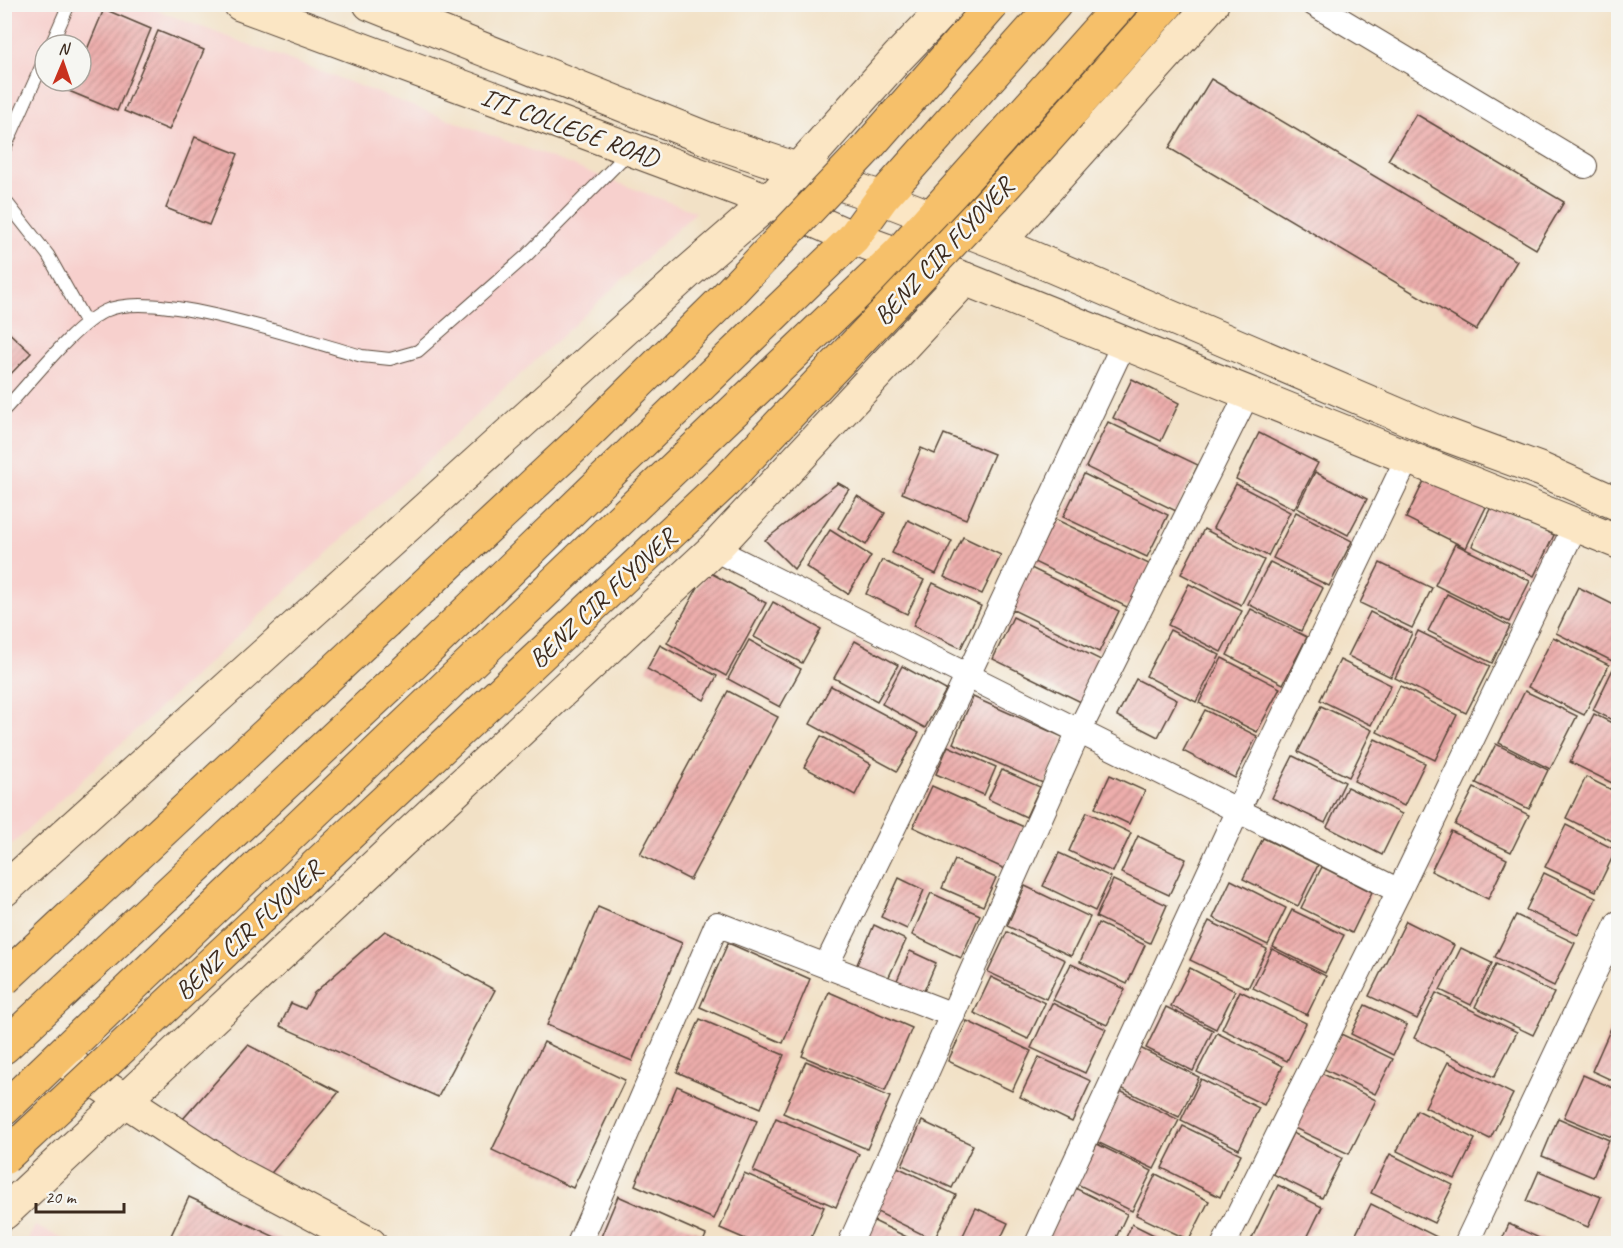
<svg xmlns="http://www.w3.org/2000/svg" width="1623" height="1248" font-family="Caveat,sans-serif">
<style>
.built{fill:#f7d0cd;fill-rule:evenodd}
.building{fill:url(#building-hatch)}
.lines{fill:none;stroke-linecap:round;stroke-linejoin:round}
.lane-casing{stroke:#564537;stroke-width:14}
.street-casing{stroke:#564537;stroke-width:26}
.secondary-casing{stroke:#564537;stroke-width:35}
.primary-casing{stroke:#564537;stroke-width:35}
.lane{stroke:#fff;stroke-width:12}
.street{stroke:#fff;stroke-width:24}
.secondary{stroke:#fbe6c4;stroke-width:33}
.primary{stroke:#f6c06b;stroke-width:33}
.primary-bridge-casing{stroke:#564537;stroke-width:35;stroke-linecap:butt}
.primary-bridge{stroke:#f6c06b;stroke-width:33}
.labels{text-anchor:middle;stroke-width:5;stroke-linejoin:round;paint-order:stroke}
.street-label{font-size:26px;fill:#3b2a1e;stroke:#f6f6f2}
</style>
<defs>
<pattern id="building-hatch" width="6" height="6" patternUnits="userSpaceOnUse" patternTransform="scale(1.5)"><rect width="6" height="6" fill="#edadac"/><path d="M-1 1l2-2M0 6l6-6M5 7l2-2" fill="none" stroke="#c18d8b"/></pattern>
</defs>
<rect width="100%" height="100%" fill="#f6f6f2"/>
<filter id="ink" filterUnits="userSpaceOnUse"><feTurbulence type="fractalNoise" baseFrequency=".0167" numOctaves="2"/><feDisplacementMap in="SourceGraphic" scale="12" xChannelSelector="R" yChannelSelector="G"/><feConvolveMatrix kernelMatrix="1 2 1 2 8 2 1 2 1" color-interpolation-filters="sRGB"/></filter>
<filter id="wash" filterUnits="userSpaceOnUse"><feTurbulence type="fractalNoise" baseFrequency=".008" numOctaves="4" result="noise"/><feDisplacementMap in="SourceGraphic" scale="24" xChannelSelector="R" yChannelSelector="G"/><feGaussianBlur stdDeviation="1.35" result="paint"/><feColorMatrix in="noise" values="0 0 0 0 0 0 0 0 0 0 0 0 0 0 0 0 0 1.4 0 .05"/><feComposite in="paint" operator="in"/></filter>
<g filter="url(#wash)">
<rect width="100%" height="100%" fill="#f2e1c6"/>
<g class="built">
<path d="M5 5H143L696 212 5 851ZM45 45H81V81H45Z"/>
<polygon points="35,1226 73,1243 26,1243"/>
</g>
<g id="blocks">
<g class="building">
<polygon points="104,9 151,29 117,111 69,91 74,81 81,81 81,64"/>
<polygon points="158,31 204,50 169,130 124,111"/>
<polygon points="1211,79 1517,261 1476,330 1169,148"/>
<polygon points="1416,114 1564,202 1536,249 1388,160"/>
<polygon points="195,137 238,154 209,225 166,208"/>
<polygon points="4,328 31,353 4,381"/>
<polygon points="1132,379 1179,403 1161,441 1113,418"/>
<polygon points="1108,422 1198,465 1176,511 1086,467"/>
<polygon points="1259,433 1318,463 1294,509 1236,479"/>
<polygon points="944,434 994,454 966,519 902,493 921,448 935,454"/>
<polygon points="1315,472 1367,499 1348,535 1297,508"/>
<polygon points="1084,474 1168,515 1147,557 1063,517"/>
<polygon points="1426,477 1486,507 1466,548 1406,518"/>
<polygon points="838,483 849,489 794,569 765,540"/>
<polygon points="1236,484 1290,512 1268,556 1213,528"/>
<polygon points="857,496 885,513 866,545 838,528"/>
<polygon points="1492,505 1554,535 1534,576 1472,546"/>
<polygon points="1296,512 1352,541 1329,586 1273,558"/>
<polygon points="1055,519 1151,565 1129,608 1034,562"/>
<polygon points="908,520 952,541 936,574 892,553"/>
<polygon points="1204,529 1264,560 1241,605 1181,574"/>
<polygon points="830,530 871,556 848,594 806,567"/>
<polygon points="963,537 1001,555 982,594 944,577"/>
<polygon points="1455,544 1530,581 1509,622 1435,585"/>
<polygon points="882,560 924,580 907,614 866,594"/>
<polygon points="1270,562 1323,588 1301,631 1248,604"/>
<polygon points="1380,563 1432,588 1412,628 1360,603"/>
<polygon points="1029,567 1119,611 1099,652 1009,608"/>
<polygon points="707,571 766,603 726,676 667,643"/>
<polygon points="933,583 981,606 961,648 913,626"/>
<polygon points="1189,584 1242,611 1221,652 1168,625"/>
<polygon points="1578,587 1618,607 1618,664 1556,633"/>
<polygon points="1447,594 1510,626 1492,663 1428,631"/>
<polygon points="773,602 821,629 802,663 754,637"/>
<polygon points="1251,609 1307,637 1283,684 1227,655"/>
<polygon points="1370,612 1412,633 1391,677 1348,656"/>
<polygon points="1013,617 1103,661 1083,703 993,659"/>
<polygon points="1170,630 1220,655 1196,702 1146,676"/>
<polygon points="1418,631 1490,666 1466,713 1395,678"/>
<polygon points="1553,637 1609,665 1584,715 1528,687"/>
<polygon points="749,640 801,669 780,707 728,679"/>
<polygon points="855,641 898,665 877,701 834,678"/>
<polygon points="660,645 717,676 704,700 647,669"/>
<polygon points="1222,658 1280,688 1257,732 1199,703"/>
<polygon points="1340,660 1391,685 1371,725 1320,700"/>
<polygon points="902,666 946,690 925,728 882,704"/>
<polygon points="1613,669 1618,671 1618,723 1593,710"/>
<polygon points="1136,679 1177,700 1158,737 1117,716"/>
<polygon points="831,686 919,733 897,771 810,724"/>
<polygon points="1400,686 1457,715 1435,760 1377,732"/>
<polygon points="728,691 778,717 690,880 640,854"/>
<polygon points="1525,691 1577,716 1550,769 1499,743"/>
<polygon points="973,697 1065,738 1045,784 953,743"/>
<polygon points="1321,706 1372,730 1349,777 1298,752"/>
<polygon points="1205,710 1257,736 1235,778 1183,751"/>
<polygon points="1594,714 1618,726 1618,786 1570,762"/>
<polygon points="821,736 871,764 855,795 804,767"/>
<polygon points="1375,739 1425,763 1404,806 1354,781"/>
<polygon points="1496,744 1548,770 1529,809 1476,783"/>
<polygon points="948,746 996,767 984,795 936,774"/>
<polygon points="1293,756 1345,782 1325,823 1272,798"/>
<polygon points="1002,770 1040,787 1026,817 988,799"/>
<polygon points="1110,775 1145,791 1129,824 1095,808"/>
<polygon points="1586,777 1618,793 1618,844 1566,818"/>
<polygon points="932,786 1024,827 1005,869 913,827"/>
<polygon points="1347,787 1402,814 1382,855 1327,827"/>
<polygon points="1474,788 1529,815 1511,852 1455,825"/>
<polygon points="1087,812 1131,833 1113,872 1069,851"/>
<polygon points="1566,825 1616,850 1596,891 1545,867"/>
<polygon points="1451,831 1507,859 1488,899 1431,871"/>
<polygon points="1138,836 1186,859 1169,895 1121,873"/>
<polygon points="1263,838 1318,865 1298,906 1243,879"/>
<polygon points="1059,853 1111,877 1095,911 1043,886"/>
<polygon points="955,860 996,878 983,906 942,888"/>
<polygon points="1322,867 1372,892 1352,933 1301,908"/>
<polygon points="1544,873 1596,898 1578,935 1526,910"/>
<polygon points="899,878 924,890 907,929 881,917"/>
<polygon points="1113,880 1167,905 1150,943 1096,917"/>
<polygon points="1231,880 1286,908 1268,945 1213,918"/>
<polygon points="1025,886 1090,917 1071,956 1007,926"/>
<polygon points="931,893 980,915 961,958 912,935"/>
<polygon points="598,907 682,943 632,1061 547,1025"/>
<polygon points="1292,910 1344,935 1325,973 1273,947"/>
<polygon points="1516,915 1575,943 1554,986 1495,957"/>
<polygon points="1209,921 1267,949 1248,988 1190,960"/>
<polygon points="1406,921 1454,945 1417,1019 1369,996"/>
<polygon points="1098,923 1145,945 1127,984 1080,962"/>
<polygon points="874,925 906,940 886,983 855,969"/>
<polygon points="385,931 495,990 438,1097 280,1026 291,1003 305,1009 314,993"/>
<polygon points="1007,932 1065,960 1046,999 988,972"/>
<polygon points="728,943 810,979 783,1043 700,1007"/>
<polygon points="1461,948 1492,963 1471,1005 1440,990"/>
<polygon points="1272,949 1326,976 1307,1015 1253,988"/>
<polygon points="910,951 936,963 921,998 894,987"/>
<polygon points="1071,964 1125,989 1107,1025 1053,1000"/>
<polygon points="1496,964 1554,993 1533,1035 1475,1007"/>
<polygon points="1190,968 1235,991 1216,1029 1171,1006"/>
<polygon points="991,977 1045,1003 1028,1039 974,1013"/>
<polygon points="1240,991 1306,1023 1287,1061 1222,1029"/>
<polygon points="829,992 912,1028 885,1091 802,1056"/>
<polygon points="1436,993 1517,1032 1494,1077 1414,1038"/>
<polygon points="1052,1003 1106,1029 1085,1073 1031,1048"/>
<polygon points="1365,1005 1407,1025 1393,1055 1351,1034"/>
<polygon points="1166,1007 1213,1030 1193,1071 1146,1048"/>
<polygon points="700,1019 784,1055 761,1108 677,1072"/>
<polygon points="967,1021 1031,1051 1012,1091 948,1061"/>
<polygon points="1611,1028 1618,1032 1618,1083 1592,1071"/>
<polygon points="1217,1033 1283,1066 1264,1105 1197,1072"/>
<polygon points="1341,1034 1393,1059 1375,1094 1324,1069"/>
<polygon points="544,1042 625,1080 573,1188 492,1150"/>
<polygon points="248,1045 339,1092 262,1184 183,1119"/>
<polygon points="1140,1048 1199,1077 1179,1117 1121,1088"/>
<polygon points="1039,1057 1091,1081 1072,1122 1020,1097"/>
<polygon points="806,1061 890,1097 867,1149 783,1113"/>
<polygon points="1448,1062 1513,1094 1490,1139 1425,1107"/>
<polygon points="1315,1070 1376,1100 1349,1154 1288,1125"/>
<polygon points="1583,1075 1618,1090 1616,1139 1564,1117"/>
<polygon points="1201,1079 1259,1108 1239,1149 1181,1120"/>
<polygon points="677,1086 757,1121 714,1219 635,1185"/>
<polygon points="1120,1091 1179,1120 1154,1169 1095,1141"/>
<polygon points="1417,1110 1475,1139 1455,1179 1397,1151"/>
<polygon points="776,1118 859,1154 836,1207 753,1171"/>
<polygon points="1558,1118 1609,1140 1593,1177 1542,1156"/>
<polygon points="922,1121 973,1145 952,1188 902,1165"/>
<polygon points="1183,1126 1241,1154 1220,1197 1162,1168"/>
<polygon points="1293,1133 1342,1158 1322,1198 1273,1174"/>
<polygon points="1097,1144 1152,1171 1132,1211 1077,1184"/>
<polygon points="1390,1154 1453,1185 1434,1223 1371,1193"/>
<polygon points="895,1166 956,1195 934,1240 873,1210"/>
<polygon points="1539,1171 1601,1197 1588,1227 1526,1201"/>
<polygon points="744,1173 824,1207 808,1244 757,1244 720,1228"/>
<polygon points="1156,1174 1209,1201 1189,1240 1136,1215"/>
<polygon points="1278,1185 1322,1207 1304,1244 1249,1244"/>
<polygon points="1073,1187 1127,1214 1113,1244 1059,1244 1047,1238"/>
<polygon points="618,1196 706,1235 702,1244 598,1244"/>
<polygon points="189,1197 290,1244 167,1244"/>
<polygon points="1371,1204 1437,1237 1434,1244 1351,1244"/>
<polygon points="976,1208 1008,1223 998,1244 959,1244"/>
<polygon points="872,1220 921,1244 860,1244"/>
<polygon points="1132,1224 1172,1244 1123,1244"/>
<polygon points="1509,1224 1552,1244 1500,1244"/>
</g>
</g>
</g>
<g filter="url(#ink)">
<use href="#blocks" fill-opacity="0" stroke="#564537" stroke-width="1.5"/>
<g class="lines">
<g class="lane-casing">
<g id="lane">
<polyline points="51,45 69,4"/>
<polyline points="4,150 45,58"/>
<polyline points="4,199 48,255 86,323"/>
<path d="M4 410C31 382 72 327 105 311 155 287 306 341 362 356L390 359 418 351 526 256 630 151"/>
</g>
</g>
<g class="street-casing">
<g id="street">
<polyline points="1314,4 1585,166"/>
<polyline points="714,549 1399,891"/>
<polyline points="827,964 968,675 1124,343"/>
<polyline points="579,1244 717,924 953,1015"/>
<polyline points="850,1244 1079,731 1247,395"/>
<polyline points="1037,1244 1238,810 1408,457"/>
<polyline points="1224,1244 1399,891 1576,524"/>
<polyline points="1466,1244 1618,923"/>
</g>
</g>
<g class="secondary-casing">
<g id="secondary">
<polyline points="240,4 770,201 853,238 965,279 1618,542"/>
<polyline points="370,4 713,141 882,198 998,243 1441,433 1542,470 1618,504"/>
<polyline points="998,243 1212,4"/>
<polyline points="4,890 687,273 770,201 898,57 949,4"/>
<polyline points="59,1057 236,1173 370,1244"/>
<polyline points="4,1213 714,549 965,279"/>
</g>
</g>
<g class="primary-casing">
<g id="primary">
<polyline points="1071,112 1167,4"/>
<polyline points="4,1047 414,663 853,238 882,198 1055,4"/>
<polyline points="4,1109 898,254 1121,4"/>
</g>
</g>
<use href="#lane" class="lane"/>
<use href="#street" class="street"/>
<use href="#secondary" class="secondary"/>
<use href="#primary" class="primary"/>
<g class="primary-bridge-casing">
<g id="primary-bridge">
<polyline points="4,979 578,443 723,300 867,148 993,4"/>
<polyline points="4,1158 724,483 994,198 1071,112"/>
</g>
</g>
<use href="#primary-bridge" class="primary-bridge"/>
</g>
</g>
<g class="labels">
<g class="street-label">
<text transform="translate(570 127) rotate(20)" y="9">ITI COLLEGE ROAD</text>
<text transform="translate(943 251) rotate(-47)" y="9">BENZ CIR FLYOVER</text>
<text transform="translate(602 598) rotate(-43)" y="9">BENZ CIR FLYOVER</text>
<text transform="translate(248 930) rotate(-43)" y="9">BENZ CIR FLYOVER</text>
</g>
</g>
<rect width="1623" height="1248" fill="none" stroke="#f6f6f2" stroke-width="24"/>
<g transform="translate(63 63) rotate(2)"><circle r="28" fill="#f6f6f2" stroke="#aba49d" stroke-width="1.5"/>
<path d="M0-4.5L10 22L0 15L-10 22Z" fill="#c8321e"/>
<text y="-9" font-size="16" font-weight="bold" text-anchor="middle" fill="#3b2a1e">N</text>
</g>
<path d="M36 1203v9h88v-9" fill="none" stroke="#3b2a1e" stroke-width="3"/>
<text x="45" y="1203" font-size="18" fill="#3b2a1e" stroke="#f6f6f2" stroke-width="4.5" paint-order="stroke">20 m</text>
</svg>
